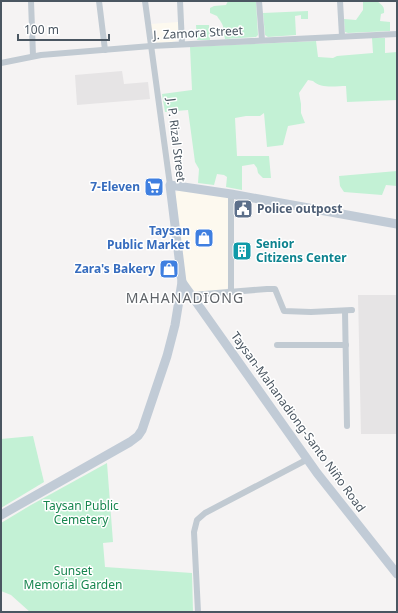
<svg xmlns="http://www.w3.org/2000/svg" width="398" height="613" font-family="'Noto Sans',sans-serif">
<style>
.commercial{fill:#fdf9ef}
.education{fill:#e6e4e5}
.green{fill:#c3f1d5}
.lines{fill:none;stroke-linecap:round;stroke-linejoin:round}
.street{stroke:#c1cad2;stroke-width:6}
.secondary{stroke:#c1cbd6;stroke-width:9}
.labels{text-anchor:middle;stroke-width:3;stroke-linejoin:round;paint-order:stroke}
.street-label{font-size:12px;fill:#4a5661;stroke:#fff}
.shop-label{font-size:12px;font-weight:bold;fill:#366cbe;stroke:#fff;text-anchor:end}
.service-label{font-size:12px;font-weight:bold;fill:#4e5e75;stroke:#fff;text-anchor:start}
.culture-label{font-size:12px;font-weight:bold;fill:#0d838f;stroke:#fff;text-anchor:start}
.park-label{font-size:12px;fill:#17864f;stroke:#fff}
.quarter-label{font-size:14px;letter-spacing:1px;fill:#5f6368;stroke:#fff}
</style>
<rect width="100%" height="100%" fill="#f5f3f3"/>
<g class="commercial">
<polygon points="178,22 179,37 178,40 172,42 158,43 154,41 151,24"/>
<polygon points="179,190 226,196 228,198 228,287 226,290 197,292 194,291 186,282 175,193"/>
</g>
<g class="education">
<polygon points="122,71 124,84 148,82 150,99 77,105 75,75"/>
<polygon points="358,295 397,295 397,434 361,434"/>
</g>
<g class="green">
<path d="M228 1H256L258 35 256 37 225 39C224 33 224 26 221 22 220 20 218 18 217 16L210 13V8L214 6 226 5Z"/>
<path d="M363 1H377C382 5 385 7 384 13L381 14 380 21 390 22V31L348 33 345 32 344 19 356 20 363 10Z"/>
<polygon points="308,11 308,19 301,19 301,15 295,16 296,35 268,37 265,35 263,13"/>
<polygon points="196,25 209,25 210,40 197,40"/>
<path d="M372 38H385V53L397 52V100L347 102 346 86C336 86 321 89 313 81L308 80 299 93 301 104V113L305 123 288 126 283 145 267 147 264 113 260 116H246L235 118 237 156H269L271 178H263L258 173 257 168 254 164 242 166V190L226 187 227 177 224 175 217 174 214 185 198 183 199 169 195 162 188 110 165 112 162 94 192 90 190 47 316 41 318 57 333 58 337 56 373 53Z"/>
<polygon points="397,171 397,186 386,185 382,195 344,192 340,186 339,176"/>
<polygon points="33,436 44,482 1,508 1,439"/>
<polygon points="107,463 113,542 103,543 105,567 192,573 193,612 30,612 11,595 1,591 1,523 31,505"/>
</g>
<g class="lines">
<g class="street">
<polyline points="31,1 33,56"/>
<polyline points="99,1 105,50"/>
<polyline points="145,1 170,185"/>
<polyline points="180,1 182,44"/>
<polyline points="259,1 262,40"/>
<polyline points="340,1 342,36"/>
<polyline points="1,63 41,55 151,46 397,34"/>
<polyline points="231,194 231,292"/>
<polyline points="192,295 267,289 275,289 284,311 311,312 352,310"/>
<polyline points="345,311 347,426"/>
<polyline points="277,345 346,345"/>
<polyline points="198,612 194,532 197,520 205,513 308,459"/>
</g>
<g class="secondary">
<polyline points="397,224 231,194 170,185 182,282 317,473 397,574"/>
<polyline points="1,515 130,442 138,436 142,430 167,356 175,325 182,282"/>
</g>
</g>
<defs>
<g id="supermarket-square" transform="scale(1)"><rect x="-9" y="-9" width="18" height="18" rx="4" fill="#3f7fe0" stroke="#fff"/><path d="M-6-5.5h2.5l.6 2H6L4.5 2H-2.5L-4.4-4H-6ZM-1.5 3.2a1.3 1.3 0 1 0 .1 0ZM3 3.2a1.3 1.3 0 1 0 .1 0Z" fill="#fff"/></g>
<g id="civic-square" transform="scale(1)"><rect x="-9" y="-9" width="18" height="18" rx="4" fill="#5c6f8a" stroke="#fff"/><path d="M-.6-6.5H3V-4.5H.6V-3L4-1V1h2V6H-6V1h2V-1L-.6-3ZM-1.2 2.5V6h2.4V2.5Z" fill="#fff"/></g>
<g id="shop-square" transform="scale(1)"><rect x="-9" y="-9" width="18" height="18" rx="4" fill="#3f7fe0" stroke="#fff"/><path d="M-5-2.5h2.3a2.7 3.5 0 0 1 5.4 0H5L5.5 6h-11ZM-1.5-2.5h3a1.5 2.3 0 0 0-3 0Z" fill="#fff"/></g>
<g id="building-square" transform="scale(1)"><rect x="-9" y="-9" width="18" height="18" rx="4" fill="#0f9aa8" stroke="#fff"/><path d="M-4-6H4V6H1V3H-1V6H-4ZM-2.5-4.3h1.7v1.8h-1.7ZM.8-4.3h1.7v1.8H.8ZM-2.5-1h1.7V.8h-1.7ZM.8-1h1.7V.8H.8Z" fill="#fff"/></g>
</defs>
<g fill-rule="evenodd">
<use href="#supermarket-square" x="154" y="187"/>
<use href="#civic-square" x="243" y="209"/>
<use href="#shop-square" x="204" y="238"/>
<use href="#building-square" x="242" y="251"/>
<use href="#shop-square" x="169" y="269"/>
</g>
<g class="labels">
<g class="street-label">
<text transform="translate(198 33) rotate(-3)" y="4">J. Zamora Street</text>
<text transform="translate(176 140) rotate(83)" y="4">J. P. Rizal Street</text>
<text transform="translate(298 422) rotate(54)" y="4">Taysan-Mahanadiong-Santo Niño Road</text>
</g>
<g class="shop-label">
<text x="140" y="191">7-Eleven</text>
<text x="190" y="235">Taysan<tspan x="190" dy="14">Public Market</tspan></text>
<text x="155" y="273">Zara's Bakery</text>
</g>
<g class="service-label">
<text x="257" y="213">Police outpost</text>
</g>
<g class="culture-label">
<text x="256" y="248">Senior<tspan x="256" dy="14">Citizens Center</tspan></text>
</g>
<g class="park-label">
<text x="81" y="510">Taysan Public<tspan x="81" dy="14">Cemetery</tspan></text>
<text x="73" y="575">Sunset<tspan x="73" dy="14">Memorial Garden</tspan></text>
</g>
<g class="quarter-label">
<text x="185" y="303">MAHANADIONG</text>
</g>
</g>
<rect width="398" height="613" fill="none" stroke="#4a5661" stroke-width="4"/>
<path d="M18 34v6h91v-6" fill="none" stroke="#4a5661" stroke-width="2"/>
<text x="24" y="34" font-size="12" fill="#4a5661" stroke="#ffffff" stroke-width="3" paint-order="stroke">100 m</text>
</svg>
